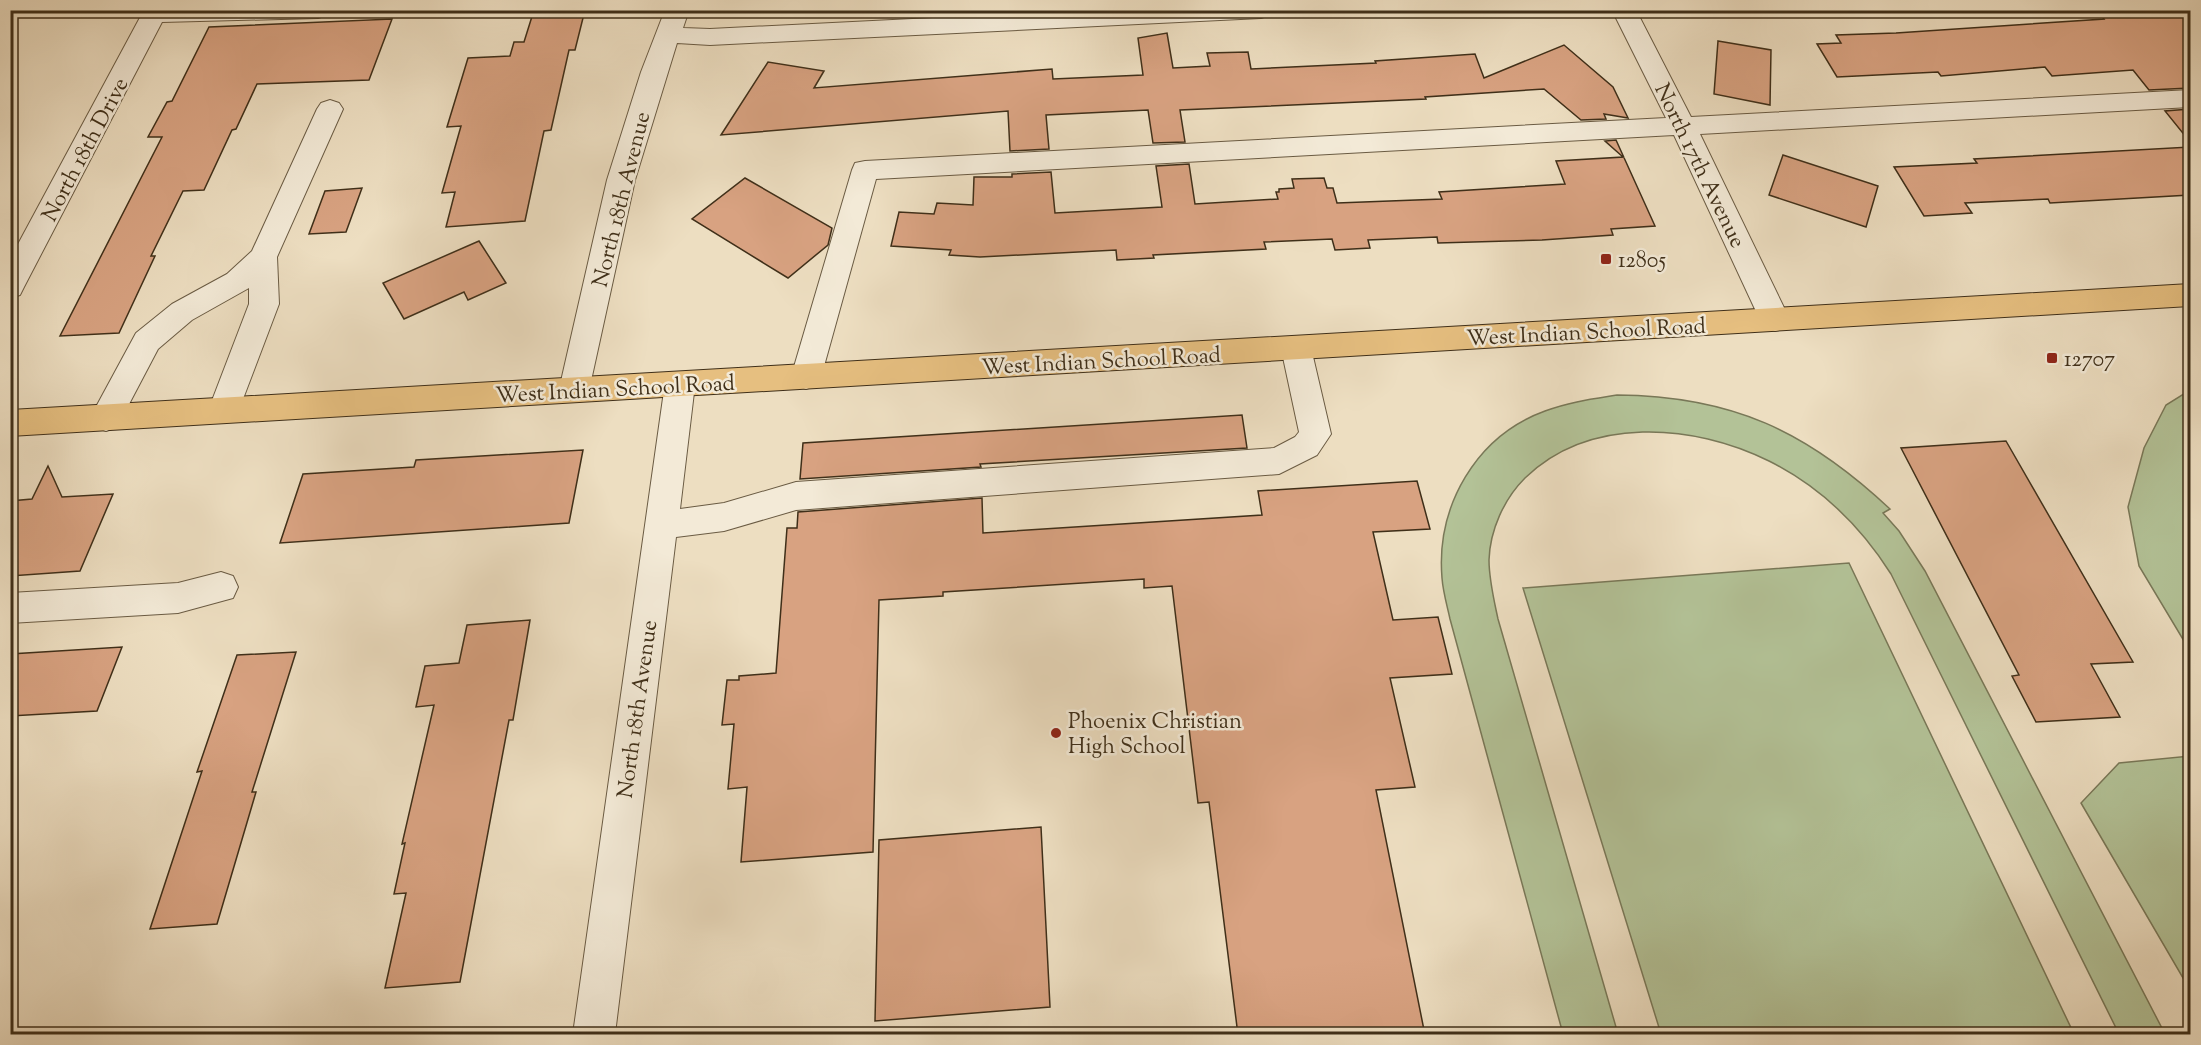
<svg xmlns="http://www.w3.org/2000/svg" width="2201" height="1045" font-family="'Sorts Mill Goudy',serif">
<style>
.green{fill:#b3c297;stroke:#797858;stroke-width:1.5}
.building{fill:#d8a281;stroke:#3f2f19;stroke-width:1.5}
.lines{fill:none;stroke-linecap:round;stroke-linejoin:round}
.minor-casing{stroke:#6a5b43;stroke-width:2}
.major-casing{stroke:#3f2f19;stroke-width:2}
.minor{fill:#f3ead7;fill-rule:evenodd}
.major{fill:#e6bf80;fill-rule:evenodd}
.poi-dot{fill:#8f2418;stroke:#f3ead7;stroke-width:2}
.labels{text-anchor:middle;stroke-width:5;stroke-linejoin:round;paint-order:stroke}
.street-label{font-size:22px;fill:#3f2f19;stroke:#f3ead7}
.poi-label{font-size:22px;fill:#3f2f19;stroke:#f3ead7;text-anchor:start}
</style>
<rect width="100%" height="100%" fill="#eddec1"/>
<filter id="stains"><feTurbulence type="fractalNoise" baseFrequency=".00333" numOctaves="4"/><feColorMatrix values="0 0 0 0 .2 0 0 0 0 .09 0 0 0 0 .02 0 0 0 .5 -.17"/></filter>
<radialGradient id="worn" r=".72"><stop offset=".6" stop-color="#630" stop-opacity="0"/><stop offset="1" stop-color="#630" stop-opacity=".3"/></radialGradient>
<g class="green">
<polygon points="2190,390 2190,651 2139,566 2128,507 2144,448 2166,405"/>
<path d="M1617 395C1732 396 1807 431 1890 509L1883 513 1899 531 1925 571 2165 1034H2119L1891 574C1860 525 1821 487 1769 461 1693 423 1589 416 1525 478 1504 499 1490 530 1489 560 1489 580 1494 600 1498 619L1618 1034H1563L1450 619C1447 605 1443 592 1442 578 1436 506 1476 436 1545 411 1569 402 1592 399 1617 395Z"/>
<polygon points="1849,563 2074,1034 1661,1034 1523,588"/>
<polygon points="2190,756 2190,990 2081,803 2119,763"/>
</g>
<g class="building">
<polygon points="534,10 585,10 575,50 569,50 551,130 544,131 525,221 446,227 455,192 442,193 461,126 447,127 468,58 510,56 514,42 524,42"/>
<polygon points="2181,11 2190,22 2190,88 2149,90 2133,70 2052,76 2045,67 1941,76 1938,72 1837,77 1817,44 1841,43 1836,35 1896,33 2104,19 2101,15"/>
<polygon points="392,19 369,80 257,84 236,129 232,130 204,190 183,191 151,256 155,256 119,333 60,336 162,137 148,137 167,102 172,101 209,27"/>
<polygon points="1167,33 1173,68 1210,66 1207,53 1248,52 1251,69 1376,63 1375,61 1475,54 1484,78 1564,45 1613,87 1628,118 1604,114 1606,119 1581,120 1544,89 1425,97 1426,99 1180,110 1185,142 1153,143 1148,110 1046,115 1049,149 1010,151 1008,111 721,135 768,62 824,71 814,88 1052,69 1053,79 1143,75 1138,38"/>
<polygon points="1718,41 1771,50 1770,105 1714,94"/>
<polygon points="2190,109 2190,142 2165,111"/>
<polygon points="1616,140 1655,226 1611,229 1613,235 1542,240 1438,243 1437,237 1368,240 1370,248 1335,250 1332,239 1264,242 1266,249 1153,255 1154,258 1117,260 1116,250 980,257 949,255 951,250 891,246 899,212 934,214 937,203 973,205 974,177 1012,177 1012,174 1051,172 1055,213 1162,207 1156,166 1189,164 1195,204 1278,199 1276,192 1279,192 1279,189 1294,188 1292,179 1324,178 1327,188 1333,188 1337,203 1442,199 1439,192 1565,184 1556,161 1623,157 1605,141"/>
<polygon points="2190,147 2190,195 2050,203 2048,199 1965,203 1972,213 1924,216 1894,167 1977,163 1974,159"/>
<polygon points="1783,155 1878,186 1866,227 1769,195"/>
<polygon points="745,178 832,228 828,245 788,278 692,219"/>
<polygon points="362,188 346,232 309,234 325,191"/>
<polygon points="479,241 506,283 468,300 464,292 404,319 383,283"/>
<polygon points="1242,415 1247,448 980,464 981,467 800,479 803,443"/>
<polygon points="2006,441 2133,662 2091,664 2120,717 2036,722 2012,676 2019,675 1901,448"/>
<polygon points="583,450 569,523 280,543 303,474 414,467 416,460"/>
<polygon points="48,466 62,497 113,494 80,571 10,576 10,501 32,499"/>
<polygon points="1417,481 1430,529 1373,532 1393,620 1438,617 1452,674 1390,678 1415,787 1376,790 1425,1035 1238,1035 1209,802 1198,803 1172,586 1144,588 1144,579 943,592 943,596 879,600 873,852 741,862 747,787 728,789 734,724 722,725 727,680 739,680 739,676 776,673 787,528 797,528 798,512 982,498 983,533 1262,515 1258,491"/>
<polygon points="530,620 513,720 509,720 460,982 385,988 406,893 394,894 405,843 402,844 434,705 416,707 425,666 459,663 467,625"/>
<polygon points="122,647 97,711 10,716 10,654"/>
<polygon points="296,652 252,792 256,792 217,924 150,929 202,771 197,772 237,655"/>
<polygon points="1041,827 1050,1007 875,1021 879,840"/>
</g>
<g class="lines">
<g class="minor-casing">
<g id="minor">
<polygon points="144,10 330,10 327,15 318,18 162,22 24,287 20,295 10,298 10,259"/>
<polygon points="665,10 689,10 683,28 710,29 1095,10 1273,10 1270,15 1261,18 710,45 677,43 635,180 589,390 585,399 574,402 563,399 559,390 607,180 641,72"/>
<polygon points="1612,10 1636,10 1691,117 2190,90 2190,107 1700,134 1790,320 1785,328 1775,331 1765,328 1760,320 1674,135 876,179 821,377 817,385 806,389 795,385 791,377 852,170 855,163 865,161 1666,118"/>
<polygon points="330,100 339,103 343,109 277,257 279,304 235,420 224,423 213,420 208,411 249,304 249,288 192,320 158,349 117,427 106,431 95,427 90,418 136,333 172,304 227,274 252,251 317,109 321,103"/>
<polygon points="1296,336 1307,340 1311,348 1331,434 1317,455 1279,474 796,510 724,531 676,537 615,1034 573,1034 665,384 669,375 680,372 691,375 695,384 680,509 724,503 796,482 1274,448 1295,437 1299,432 1281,348 1285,340"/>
<polygon points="221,572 233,576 238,587 233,598 178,613 10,623 10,593 178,583"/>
</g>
</g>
<g class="major-casing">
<polygon id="major" points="2190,284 2190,306 10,436 10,410"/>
</g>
<use href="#minor" class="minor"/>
<use href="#major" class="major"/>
</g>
<g class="poi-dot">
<rect x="1600" y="253" width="12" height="12" rx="3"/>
<rect x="2046" y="352" width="12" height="12" rx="3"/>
<circle cx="1056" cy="733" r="6"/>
</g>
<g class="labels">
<g class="street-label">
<text transform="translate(84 149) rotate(-62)" y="8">North 18th Drive</text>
<text transform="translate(1701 165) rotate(64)" y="8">North 17th Avenue</text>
<text transform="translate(620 199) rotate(-76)" y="8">North 18th Avenue</text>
<text transform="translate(1586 331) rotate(-3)" y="8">West Indian School Road</text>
<text transform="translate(1101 360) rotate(-3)" y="8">West Indian School Road</text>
<text transform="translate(615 388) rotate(-3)" y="8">West Indian School Road</text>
<text transform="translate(636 709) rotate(-82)" y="8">North 18th Avenue</text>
</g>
<g class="poi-label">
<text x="1618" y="267">12805</text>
<text x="2064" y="366">12707</text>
<text x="1068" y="728">Phoenix Christian<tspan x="1068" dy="25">High School</tspan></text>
</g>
</g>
<rect width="2201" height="1045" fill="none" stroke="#eddec1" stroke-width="36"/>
<rect x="12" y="12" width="2177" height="1021" fill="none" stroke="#3f2f19" stroke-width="3"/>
<rect x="18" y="18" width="2165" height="1009" fill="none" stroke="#3f2f19" stroke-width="1.5"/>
<rect width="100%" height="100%" filter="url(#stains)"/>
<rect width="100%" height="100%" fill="url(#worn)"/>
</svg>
